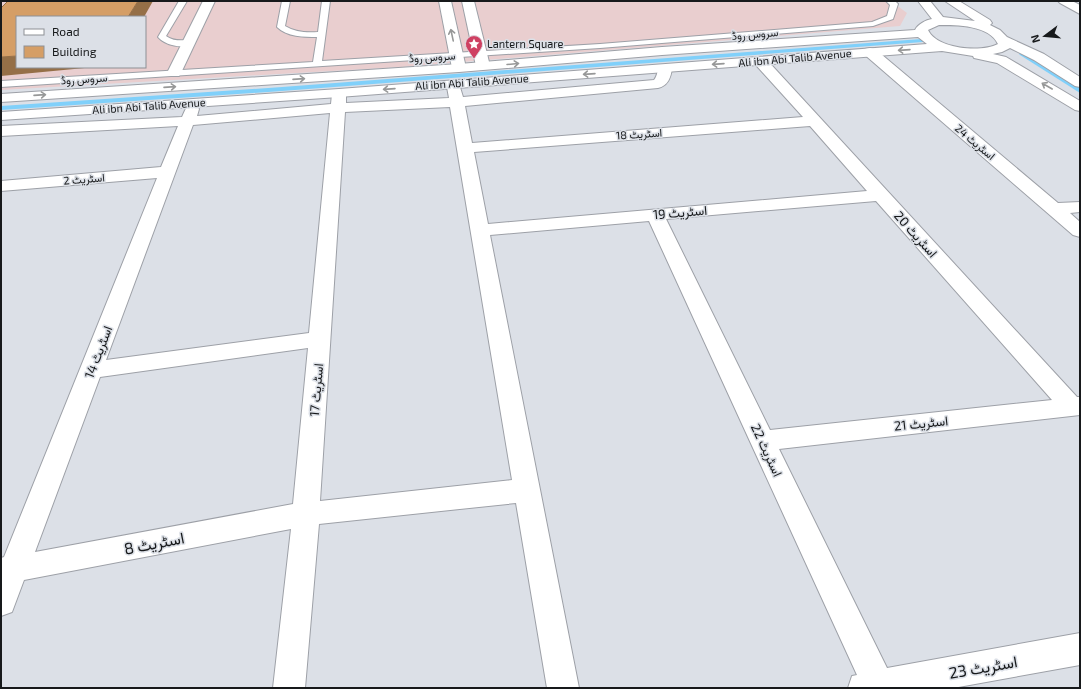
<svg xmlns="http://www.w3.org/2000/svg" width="1081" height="689" font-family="'Exo 2',Vazirmatn,sans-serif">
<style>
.commercial{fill:#e9cecf;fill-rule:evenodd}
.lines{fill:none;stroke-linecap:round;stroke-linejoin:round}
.stream{fill:#80d0fa;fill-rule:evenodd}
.lane-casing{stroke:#9da0a7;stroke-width:2}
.street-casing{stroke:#9da0a7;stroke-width:2}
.secondary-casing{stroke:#9da0a7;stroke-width:2}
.lane{fill:#fff;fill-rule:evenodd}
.street{fill:#fff;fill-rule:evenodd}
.secondary{fill:#fff;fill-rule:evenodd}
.shaded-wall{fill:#956f47}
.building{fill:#d59e66;stroke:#956f47}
.oneway{stroke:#979898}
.labels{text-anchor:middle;stroke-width:3;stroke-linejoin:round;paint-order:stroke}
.far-street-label{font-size:11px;fill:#17191b;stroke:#dce0e7}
.far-poi-label{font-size:11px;fill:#17191b;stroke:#dce0e7;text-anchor:start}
.street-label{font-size:13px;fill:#17191b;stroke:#dce0e7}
.near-street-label{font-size:16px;fill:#17191b;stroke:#dce0e7}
</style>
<rect width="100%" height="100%" fill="#dce0e7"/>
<path class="commercial" d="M3 1H891L907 13 900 26 401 67 1 90V3ZM17 17H145V67H17Z"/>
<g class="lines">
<g class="stream">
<polygon points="921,39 924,41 923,42 282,91 1,110 1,106 282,87"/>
<polygon points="1022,52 1080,88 1080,93 1020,55 1019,54"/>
</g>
<g class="lane-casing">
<g id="lane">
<path d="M179 1H187L166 36C177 44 185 37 192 43 183 50 165 45 158 37Z"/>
<path d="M282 1H290L285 26C295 32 306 33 318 32L322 1H330L322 61 600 44 872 22 887 16 890 5 886 1H895L898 4 893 19 873 26 600 48 1 87V81L313 62 317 37C304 37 287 37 277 27Z"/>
</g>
</g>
<g class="street-casing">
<g id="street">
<polygon points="203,1 215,1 181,73 179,76 169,76 167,73"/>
<polygon points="439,1 451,1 466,68 464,71 454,71 452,68"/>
<polygon points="462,1 474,1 490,66 488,69 478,69 476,66"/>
<polygon points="1058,1 1072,1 1080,5 1080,14 1060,3"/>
<polygon points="870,48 875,49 1058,203 1080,202 1080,212 1070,213 1080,222 1080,237 1073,235 865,55 864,52 865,49"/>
<path d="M760 57 765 58 1077 397H1080V415L779 449 887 668 1080 633V665L953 688H848L852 676 857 675 649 221 490 235 579 688H547L516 503 319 524 305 688H273L291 529 24 580 12 612 1 616V558L4 557 157 178 1 191V181L161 167 178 126 1 136V126L182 117 187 106 192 105 197 106 199 109 197 116 331 104 332 94 334 91 339 90 344 91 346 94V103L449 98 447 87 449 84 454 83 459 84 463 97 654 80C658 75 657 70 660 65H670L672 68C671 77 668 86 658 88L465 106 472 143 803 117 755 64 753 61 755 58ZM450 107 512 480 320 501 345 112ZM330 113 309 333 106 360 193 125ZM810 126 867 191 488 224 474 152ZM876 201 1052 400 770 430 666 219ZM308 348 293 504 35 552 100 377Z"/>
</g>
</g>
<g class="secondary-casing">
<path id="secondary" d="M918 1H930L943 17 975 21 945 1H959L990 20 992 23 990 25 1000 30 1007 37 1044 54 1080 77V87L1075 86 1034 60 1010 48 1002 52 993 54 1006 57 1080 101V111L1075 110 997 63 974 58 973 56 942 51 339 97 1 120V112L339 89 927 44 918 37 662 55 459 72 1 102V94L459 64 662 47 915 30C918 24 926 20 932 19ZM939 25C957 25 989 25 998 44 981 53 937 49 928 30Z"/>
</g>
<use href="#lane" class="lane"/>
<use href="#street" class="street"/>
<use href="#secondary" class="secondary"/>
</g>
<g class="shaded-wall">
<polygon points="138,1 153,1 144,17 128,17"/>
<polygon points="17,56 17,67 95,67 1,76 1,57"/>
</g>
<polygon class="building" points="8,1 138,1 128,17 17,17 17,56 1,57 1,8"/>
<defs><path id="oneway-shaft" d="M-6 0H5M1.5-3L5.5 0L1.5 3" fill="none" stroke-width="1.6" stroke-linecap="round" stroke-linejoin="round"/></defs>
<g class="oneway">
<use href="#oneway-shaft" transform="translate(452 35) rotate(-102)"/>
<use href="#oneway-shaft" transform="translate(904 50) rotate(176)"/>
<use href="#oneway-shaft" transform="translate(513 64) rotate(-5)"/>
<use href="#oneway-shaft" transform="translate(718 64) rotate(176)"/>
<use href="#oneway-shaft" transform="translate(589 74) rotate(176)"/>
<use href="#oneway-shaft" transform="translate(299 79) rotate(-4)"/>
<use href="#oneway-shaft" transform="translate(1047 86) rotate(-150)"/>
<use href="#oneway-shaft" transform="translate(170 87) rotate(-4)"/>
<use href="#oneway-shaft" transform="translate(389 89) rotate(176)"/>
<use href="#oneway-shaft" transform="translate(40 95) rotate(-4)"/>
</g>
<defs>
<g id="sight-pin" transform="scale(0.9)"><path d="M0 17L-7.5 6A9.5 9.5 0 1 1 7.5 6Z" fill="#cf4062" stroke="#dce0e7"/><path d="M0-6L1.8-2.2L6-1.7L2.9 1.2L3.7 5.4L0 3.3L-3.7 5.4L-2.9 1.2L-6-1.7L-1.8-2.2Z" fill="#fff"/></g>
</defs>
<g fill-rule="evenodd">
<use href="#sight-pin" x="474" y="44"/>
</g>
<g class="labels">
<g class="far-street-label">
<text transform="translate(755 34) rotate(-5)" y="4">سروس روڈ</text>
<text transform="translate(432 57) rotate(-4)" y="4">سروس روڈ</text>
<text transform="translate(795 58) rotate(-5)" y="4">Ali ibn Abi Talib Avenue</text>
<text transform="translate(84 79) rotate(-4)" y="4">سروس روڈ</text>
<text transform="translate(472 82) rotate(-4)" y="4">Ali ibn Abi Talib Avenue</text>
<text transform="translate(149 106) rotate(-4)" y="4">Ali ibn Abi Talib Avenue</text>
<text transform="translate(639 134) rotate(-4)" y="4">اسٹریٹ 18</text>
<text transform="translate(975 142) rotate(40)" y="4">اسٹریٹ 24</text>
<text transform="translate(84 179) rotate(-5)" y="4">اسٹریٹ 2</text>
</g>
<g class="far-poi-label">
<text x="487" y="48">Lantern Square</text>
</g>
<g class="street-label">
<text transform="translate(680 212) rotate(-5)" y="5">اسٹریٹ 19</text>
<text transform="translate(916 234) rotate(48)" y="5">اسٹریٹ 20</text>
<text transform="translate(98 352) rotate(-69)" y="5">اسٹریٹ 14</text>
<text transform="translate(316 390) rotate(-85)" y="5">اسٹریٹ 17</text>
<text transform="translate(921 423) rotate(-6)" y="5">اسٹریٹ 21</text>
<text transform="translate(767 450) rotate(65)" y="5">اسٹریٹ 22</text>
</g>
<g class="near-street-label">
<text transform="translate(154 543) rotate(-11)" y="6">اسٹریٹ 8</text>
<text transform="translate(983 667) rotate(-10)" y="6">اسٹریٹ 23</text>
</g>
</g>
<rect width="1081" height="689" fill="none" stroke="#17191b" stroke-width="4"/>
<rect x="16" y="16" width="130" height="52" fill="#dce0e7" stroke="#8d9095"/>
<rect x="24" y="29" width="20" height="6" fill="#ffffff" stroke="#8d9095"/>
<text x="52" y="36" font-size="12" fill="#17191b">Road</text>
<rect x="24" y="46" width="20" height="12" fill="#d59e66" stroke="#8d9095"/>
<text x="52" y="56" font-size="12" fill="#17191b">Building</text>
<g transform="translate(1045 36) rotate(254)" stroke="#dce0e7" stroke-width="3" paint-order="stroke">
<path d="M0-3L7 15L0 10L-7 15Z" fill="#17191b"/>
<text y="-6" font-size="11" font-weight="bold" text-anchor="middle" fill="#17191b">N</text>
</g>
</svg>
